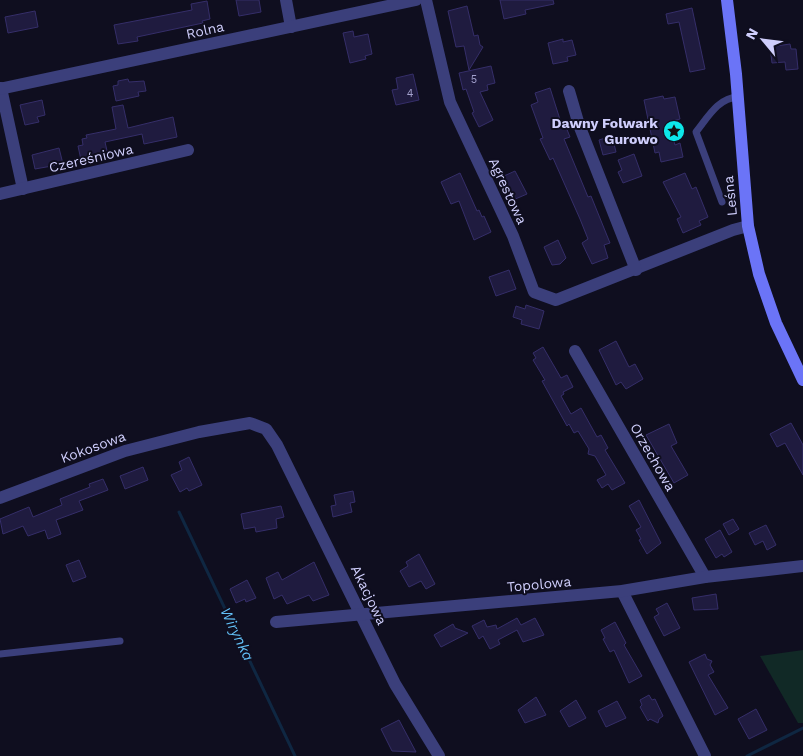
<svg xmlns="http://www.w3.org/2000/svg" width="803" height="756" font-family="'Work Sans',sans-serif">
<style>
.green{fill:#112926}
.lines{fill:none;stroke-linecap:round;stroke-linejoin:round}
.stream{stroke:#0f2742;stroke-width:3}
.building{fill:#1f1b3f;stroke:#352e69}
.lane{stroke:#3b3f7b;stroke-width:7}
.street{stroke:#3b3f7b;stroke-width:12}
.secondary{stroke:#6b74f7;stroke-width:12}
.labels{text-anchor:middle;stroke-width:4;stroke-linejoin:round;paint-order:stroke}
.number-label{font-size:11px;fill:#a3a1cd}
.street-label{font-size:14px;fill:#cfcefc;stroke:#0f0e1f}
.poi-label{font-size:14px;font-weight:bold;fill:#cfcefc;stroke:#0f0e1f;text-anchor:end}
.water-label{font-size:15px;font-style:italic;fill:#62bff6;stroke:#0f0e1f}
</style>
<rect width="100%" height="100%" fill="#0f0e1f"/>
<polygon class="green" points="803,650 803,723 798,723 760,656"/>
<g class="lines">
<g class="stream">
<polyline points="179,512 295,756"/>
<polyline points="747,756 803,728"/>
</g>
</g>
<g class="building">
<polygon points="236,0 259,0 261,12 239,16"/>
<polygon points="500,0 553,0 554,4 525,10 526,14 504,19"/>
<polygon points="207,1 210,19 202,21 203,23 137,37 138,41 118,44 114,25 192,10 191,4"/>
<polygon points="467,6 474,36 478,35 480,45 483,47 469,70 464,46 456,47 448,11"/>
<polygon points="692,8 705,69 690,72 679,22 668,24 666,14"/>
<polygon points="35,11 38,27 8,33 5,17"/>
<polygon points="353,31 354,37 368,34 372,54 365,56 366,59 350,63 343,33"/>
<polygon points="563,39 563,42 572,40 576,55 567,57 568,61 553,64 548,43"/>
<polygon points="790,44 791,49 796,49 798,69 786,70 785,62 772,63 770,47"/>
<polygon points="491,66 495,83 487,85 488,90 480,92 493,120 479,127 472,113 474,112 466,89 463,90 459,73"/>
<polygon points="413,74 419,100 396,105 392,90 398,89 396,78"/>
<polygon points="128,79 129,82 144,81 146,91 138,92 139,96 116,101 113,86 118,85 118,81"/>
<polygon points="550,88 563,129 566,127 570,137 564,139 588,197 591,196 610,243 604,245 608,258 592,264 582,243 588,239 580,219 553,158 550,160 540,139 543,138 531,105 538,102 535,93"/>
<polygon points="663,96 664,99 675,97 680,119 669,122 675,145 680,143 683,157 661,162 659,152 655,153 644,100"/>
<polygon points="42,100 45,115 37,117 39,122 25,125 20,105"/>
<polygon points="123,105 128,128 173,117 177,137 144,144 142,134 105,142 108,155 81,160 78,146 83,145 82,139 87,138 86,135 116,129 112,107"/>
<polygon points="612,136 616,152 603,155 599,140"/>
<polygon points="59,148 63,164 35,169 32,155"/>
<polygon points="634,154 642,176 623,183 618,172 622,170 618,160"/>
<polygon points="515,171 527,194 513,200 504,176"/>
<polygon points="460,173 477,211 479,210 482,217 484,216 491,232 474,240 459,201 451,204 441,182"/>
<polygon points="685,173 692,189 696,187 708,217 699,221 701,225 683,233 677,219 681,217 663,182"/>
<polygon points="558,240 566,258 560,264 552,265 544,247"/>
<polygon points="509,270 516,289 496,296 489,277"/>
<polygon points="526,305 544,311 539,329 521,324 522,320 513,317 516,306 525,309"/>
<polygon points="616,341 629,367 635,364 643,379 626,389 621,382 616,385 599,350"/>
<polygon points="543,347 561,378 567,375 573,387 563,392 564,394 561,396 571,414 581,408 597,437 601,435 608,448 605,450 625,483 612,490 608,484 602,488 597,480 606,475 595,456 588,454 589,449 578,431 574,433 569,424 567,426 542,381 545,380 533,360 536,358 533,353"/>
<polygon points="791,423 803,445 803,475 785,443 777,447 770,434"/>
<polygon points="669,424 677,443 671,446 688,475 674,483 646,435"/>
<polygon points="189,457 202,485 189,491 187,488 180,492 171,475 182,470 179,462"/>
<polygon points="143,467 148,480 125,489 120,476"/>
<polygon points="103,479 108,490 79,501 83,510 56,520 61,534 48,539 45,530 28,536 23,526 3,534 0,519 29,507 33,517 62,505 60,499 90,487 89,484"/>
<polygon points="353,491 355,502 350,503 352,512 333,517 331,506 336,505 334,495"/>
<polygon points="639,500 661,543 647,554 639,540 641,539 636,530 641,527 629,506"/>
<polygon points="281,506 284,517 276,519 277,528 256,532 255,527 244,529 241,514"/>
<polygon points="733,519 739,529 729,535 723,524"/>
<polygon points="766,525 776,545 767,550 763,541 755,545 749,533"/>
<polygon points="720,530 732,552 724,557 722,554 716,558 705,539"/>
<polygon points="419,554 435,584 426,589 421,581 409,587 400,571 408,566 406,562"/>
<polygon points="79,560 86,577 73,582 66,565"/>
<polygon points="314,562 329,595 313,601 309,595 287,604 282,595 274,599 266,578 278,572 282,580"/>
<polygon points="247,580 256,598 246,602 245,599 236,603 230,589"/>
<polygon points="716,594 718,609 694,610 692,598"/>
<polygon points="667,603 680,628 664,636 654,617 659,614 656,609"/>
<polygon points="517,618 521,625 535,618 544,635 523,642 517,630 498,640 500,644 490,649 483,636 479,639 472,626 484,620 487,627 496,625 497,629"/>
<polygon points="615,622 626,643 624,645 642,676 629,683 614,650 610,652 603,639 605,638 601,630"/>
<polygon points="453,624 455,628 468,633 441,647 434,635"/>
<polygon points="705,654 707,659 712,661 710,665 714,672 708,675 728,708 715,715 689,662"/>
<polygon points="649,695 652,700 655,699 663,716 659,719 658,723 650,719 648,721 640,707 642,705 640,700"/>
<polygon points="536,697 546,715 525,723 518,710"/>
<polygon points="576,700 586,718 569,727 560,711"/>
<polygon points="617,701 626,718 606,727 598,711"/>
<polygon points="756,709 767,730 749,739 738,719"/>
<polygon points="399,720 416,752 392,751 381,729"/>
</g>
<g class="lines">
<g class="lane">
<path d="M722 202 696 132C708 117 718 98 738 97"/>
<polyline points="0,654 120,641"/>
</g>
<g class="street">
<polyline points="286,0 291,27"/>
<polyline points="426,0 450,102 513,236 534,292 556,300 733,230 748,226"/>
<polyline points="1,88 23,189"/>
<polyline points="0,89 416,0"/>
<polyline points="569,91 579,125 636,270"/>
<polyline points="0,194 188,150"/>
<polyline points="575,351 705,577"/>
<polyline points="0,498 125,451 199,432 250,423 266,429 277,445 395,684 439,756"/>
<polyline points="622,591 705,756"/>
<polyline points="276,622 622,591 705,577 803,566"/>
</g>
<polyline class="secondary" points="727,0 736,74 748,226 759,274 776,323 803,380"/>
</g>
<defs>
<g id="sight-disc" transform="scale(1.125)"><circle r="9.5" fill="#0de7e9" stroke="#0f0e1f"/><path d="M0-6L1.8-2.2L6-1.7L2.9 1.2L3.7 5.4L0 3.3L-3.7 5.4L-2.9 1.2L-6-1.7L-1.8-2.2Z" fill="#111"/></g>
</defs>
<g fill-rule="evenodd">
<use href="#sight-disc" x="674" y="131"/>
</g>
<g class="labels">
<g class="number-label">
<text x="474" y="83">5</text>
<text x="410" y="97">4</text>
</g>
<g class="street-label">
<text transform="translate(205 30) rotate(-12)" y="5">Rolna</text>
<text transform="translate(91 158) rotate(-13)" y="5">Czereśniowa</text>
<text transform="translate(508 191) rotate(65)" y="5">Agrestowa</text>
<text transform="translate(730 196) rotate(-96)" y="5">Leśna</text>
<text transform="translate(93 447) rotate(-20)" y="5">Kokosowa</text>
<text transform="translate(653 457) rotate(60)" y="5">Orzechowa</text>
<text transform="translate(539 584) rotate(-5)" y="5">Topolowa</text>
<text transform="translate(369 595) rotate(64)" y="5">Akacjowa</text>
</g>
<g class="poi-label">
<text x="658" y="128">Dawny Folwark<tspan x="658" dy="16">Gurowo</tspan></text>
</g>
<g class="water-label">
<text transform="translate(237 634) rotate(64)" y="5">Wirynka</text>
</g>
</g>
<g transform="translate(763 40) rotate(299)" stroke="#0f0e1f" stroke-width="4" paint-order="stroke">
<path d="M0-4L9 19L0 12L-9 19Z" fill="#cfcefc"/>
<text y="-8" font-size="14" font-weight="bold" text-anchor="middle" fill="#cfcefc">N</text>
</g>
</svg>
